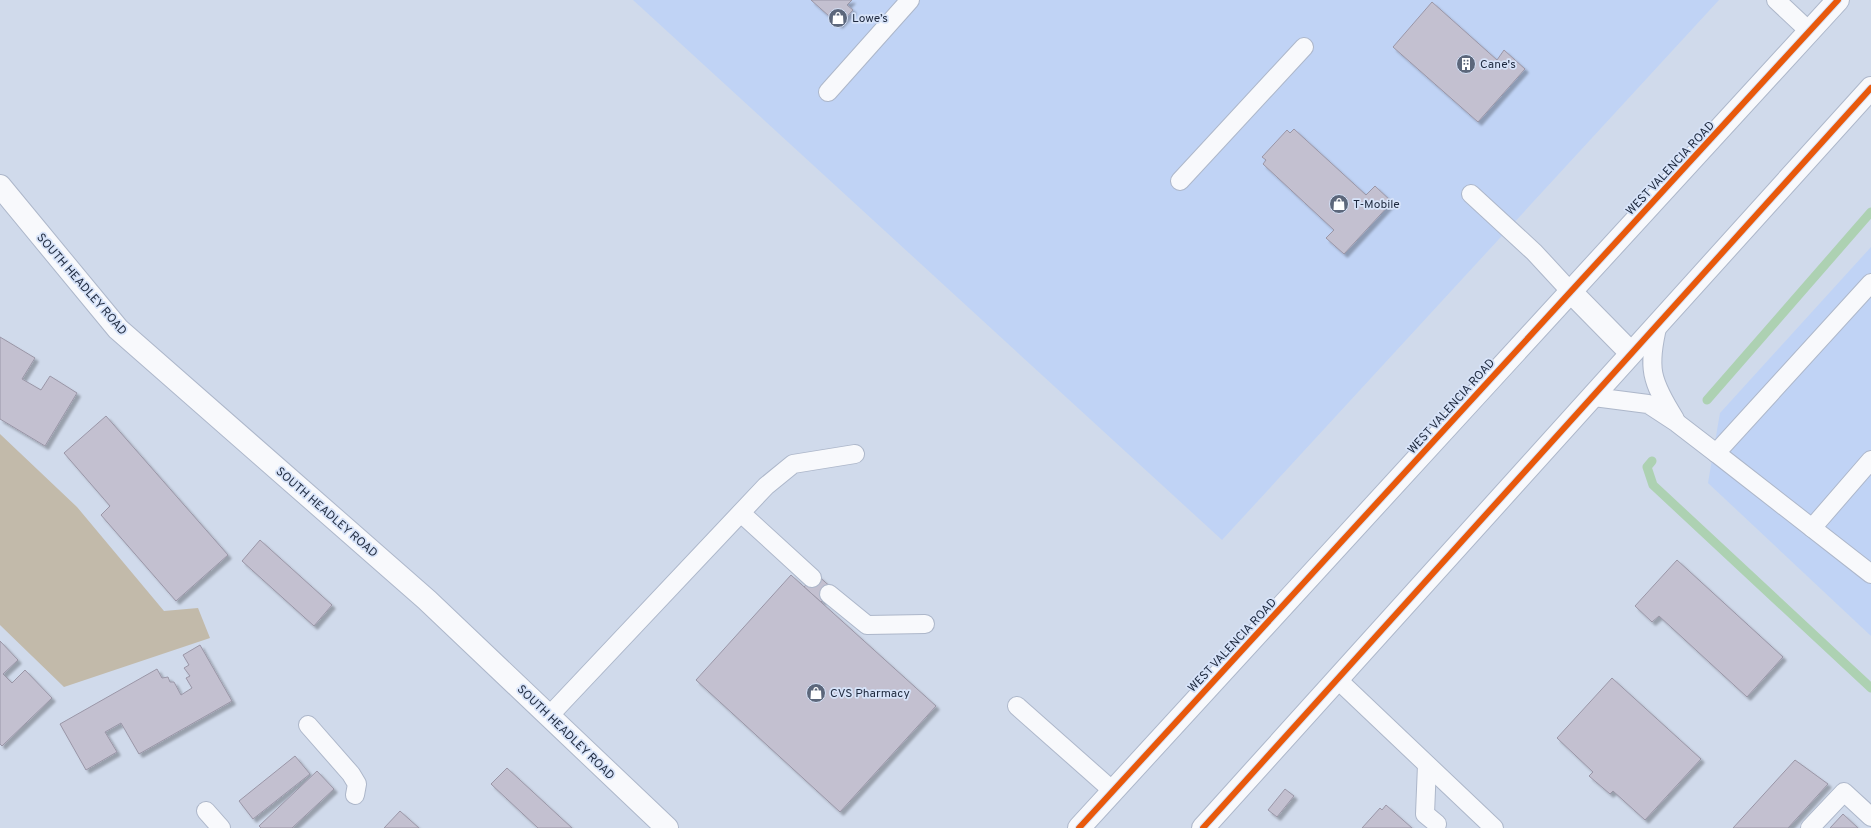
<svg xmlns="http://www.w3.org/2000/svg" width="1871" height="828" font-family="Overpass,sans-serif">
<style>
.built{fill:#c0d3f5}
.green{fill:#c2baaa}
.lines{fill:none;stroke-linecap:round;stroke-linejoin:round}
.stream{stroke:#add1b2;stroke-width:9}
.building{fill:#c3c0d0;stroke:#9a96a7;filter:url(#shadow)}
.service-casing{stroke:#adb7ca;stroke-width:20}
.tertiary-casing{stroke:#adb7ca;stroke-width:24}
.primary-casing{stroke:#adb7ca;stroke-width:24}
.service{stroke:#f8f9fc;stroke-width:18}
.tertiary{stroke:#f8f9fc;stroke-width:22}
.primary{stroke:#f8f9fc;stroke-width:22}
.cycleway-casing{stroke:#d7e3f9;stroke-width:8}
.cycleway{stroke:#e8590c;stroke-width:6}
.labels{text-anchor:middle;stroke-width:3.5;stroke-linejoin:round;paint-order:stroke}
.poi-label{font-size:12px;fill:#1e293e;stroke:#d7e3f9;text-anchor:start}
.street-label{font-size:12px;fill:#1e293e;stroke:#d7e3f9}
</style>
<defs>
<filter id="shadow"><feDropShadow dx="3.5" dy="3.5" stdDeviation="1" flood-color="#0004"/></filter>
</defs>
<rect width="100%" height="100%" fill="#d0daeb"/>
<g class="built">
<polygon points="633,0 1719,0 1222,540"/>
<polygon points="1871,247 1871,636 1708,483 1720,413"/>
</g>
<polygon class="green" points="0,434 77,507 164,611 198,608 210,638 64,687 0,625"/>
<g class="lines">
<g class="stream">
<polyline points="1707,400 1871,212"/>
<polyline points="1652,461 1647,467 1653,485 1871,688"/>
</g>
</g>
<g class="building">
<polygon points="811,0 852,0 847,5 853,10 839,25"/>
<polygon points="1432,2 1497,60 1504,50 1525,69 1478,122 1393,47"/>
<polygon points="1294,129 1366,195 1375,186 1392,202 1344,254 1326,238 1334,230 1263,164 1266,160 1262,157 1287,130 1290,133"/>
<polygon points="0,337 35,358 22,379 41,390 50,376 77,393 45,446 0,419"/>
<polygon points="106,416 228,555 176,601 101,515 110,506 64,453"/>
<polygon points="260,540 332,605 314,626 242,561"/>
<polygon points="1677,560 1783,657 1747,697 1659,616 1652,622 1635,606"/>
<polygon points="816,574 833,589 821,602 804,587"/>
<polygon points="791,575 936,706 840,812 696,680"/>
<polygon points="0,641 18,660 3,674 12,683 25,670 52,698 2,746 0,744"/>
<polygon points="200,645 232,701 139,754 121,723 105,732 117,752 86,770 60,724 157,669 162,678 168,677 170,682 174,682 181,695 192,688 186,678 190,676 184,668 189,665 183,655"/>
<polygon points="1612,678 1701,759 1645,820 1613,791 1610,794 1589,776 1593,772 1557,738"/>
<polygon points="295,756 310,774 253,819 239,801"/>
<polygon points="1795,760 1828,784 1788,828 1733,828"/>
<polygon points="507,768 572,828 538,828 491,784"/>
<polygon points="317,771 334,789 292,828 261,828 259,826"/>
<polygon points="1285,789 1294,796 1277,817 1268,810"/>
<polygon points="1386,805 1412,828 1362,828 1380,808 1382,810"/>
<polygon points="400,811 419,828 384,828"/>
<polygon points="1843,814 1858,828 1830,828"/>
</g>
<g class="lines">
<g class="service-casing">
<g id="service">
<polyline points="1776,0 1809,31"/>
<polyline points="828,92 910,0"/>
<polyline points="1180,181 1304,47"/>
<polyline points="1471,194 1534,252 1571,292"/>
<path d="M1658 324C1647 368 1651 381 1675 419"/>
<polyline points="1594,397 1648,404 1677,423 1716,453 1871,283"/>
<polyline points="1716,453 1871,574"/>
<polyline points="741,513 812,578"/>
<polyline points="1812,528 1871,460"/>
<polyline points="829,594 867,625 925,624"/>
<polyline points="1337,679 1494,828"/>
<polyline points="1017,706 1113,791"/>
<polyline points="549,716 766,486 793,464 855,454"/>
<polyline points="308,725 351,774 357,784 355,795"/>
<polyline points="1427,765 1425,814 1437,824"/>
<polyline points="206,811 221,828"/>
<polyline points="1810,828 1844,792 1871,817"/>
</g>
</g>
<g class="tertiary-casing">
<polyline id="tertiary" points="0,186 118,329 427,600 667,828"/>
</g>
<g class="primary-casing">
<g id="primary">
<polyline points="1571,292 1631,353"/>
<polyline points="1079,828 1838,0"/>
<polyline points="1203,828 1871,88"/>
</g>
</g>
<use href="#service" class="service"/>
<use href="#tertiary" class="tertiary"/>
<use href="#primary" class="primary"/>
<g class="cycleway-casing">
<g id="cycleway">
<polyline points="1079,828 1838,0"/>
<polyline points="1203,828 1871,88"/>
</g>
</g>
<use href="#cycleway" class="cycleway"/>
</g>
<defs>
<g id="shop-disc" transform="scale(1)"><circle r="9.5" fill="#5c677b" stroke="#d7e3f9"/><path d="M-5-2.5h2.3a2.7 3.5 0 0 1 5.4 0H5L5.5 6h-11ZM-1.5-2.5h3a1.5 2.3 0 0 0-3 0Z" fill="#fff"/></g>
<g id="building-disc" transform="scale(1)"><circle r="9.5" fill="#5c677b" stroke="#d7e3f9"/><path d="M-4-6H4V6H1V3H-1V6H-4ZM-2.5-4.3h1.7v1.8h-1.7ZM.8-4.3h1.7v1.8H.8ZM-2.5-1h1.7V.8h-1.7ZM.8-1h1.7V.8H.8Z" fill="#fff"/></g>
</defs>
<g fill-rule="evenodd">
<use href="#shop-disc" x="838" y="18"/>
<use href="#building-disc" x="1466" y="64"/>
<use href="#shop-disc" x="1339" y="204"/>
<use href="#shop-disc" x="816" y="693"/>
</g>
<g class="labels">
<g class="poi-label">
<text x="852" y="22">Lowe’s</text>
<text x="1480" y="68">Cane's</text>
<text x="1353" y="208">T-Mobile</text>
<text x="830" y="697">CVS Pharmacy</text>
</g>
<g class="street-label">
<text transform="translate(1670 168) rotate(-47)" y="4">WEST VALENCIA ROAD</text>
<text transform="translate(82 284) rotate(49)" y="4">SOUTH HEADLEY ROAD</text>
<text transform="translate(1451 406) rotate(-48)" y="4">WEST VALENCIA ROAD</text>
<text transform="translate(327 512) rotate(41)" y="4">SOUTH HEADLEY ROAD</text>
<text transform="translate(1232 645) rotate(-47)" y="4">WEST VALENCIA ROAD</text>
<text transform="translate(566 732) rotate(44)" y="4">SOUTH HEADLEY ROAD</text>
</g>
</g>
</svg>
